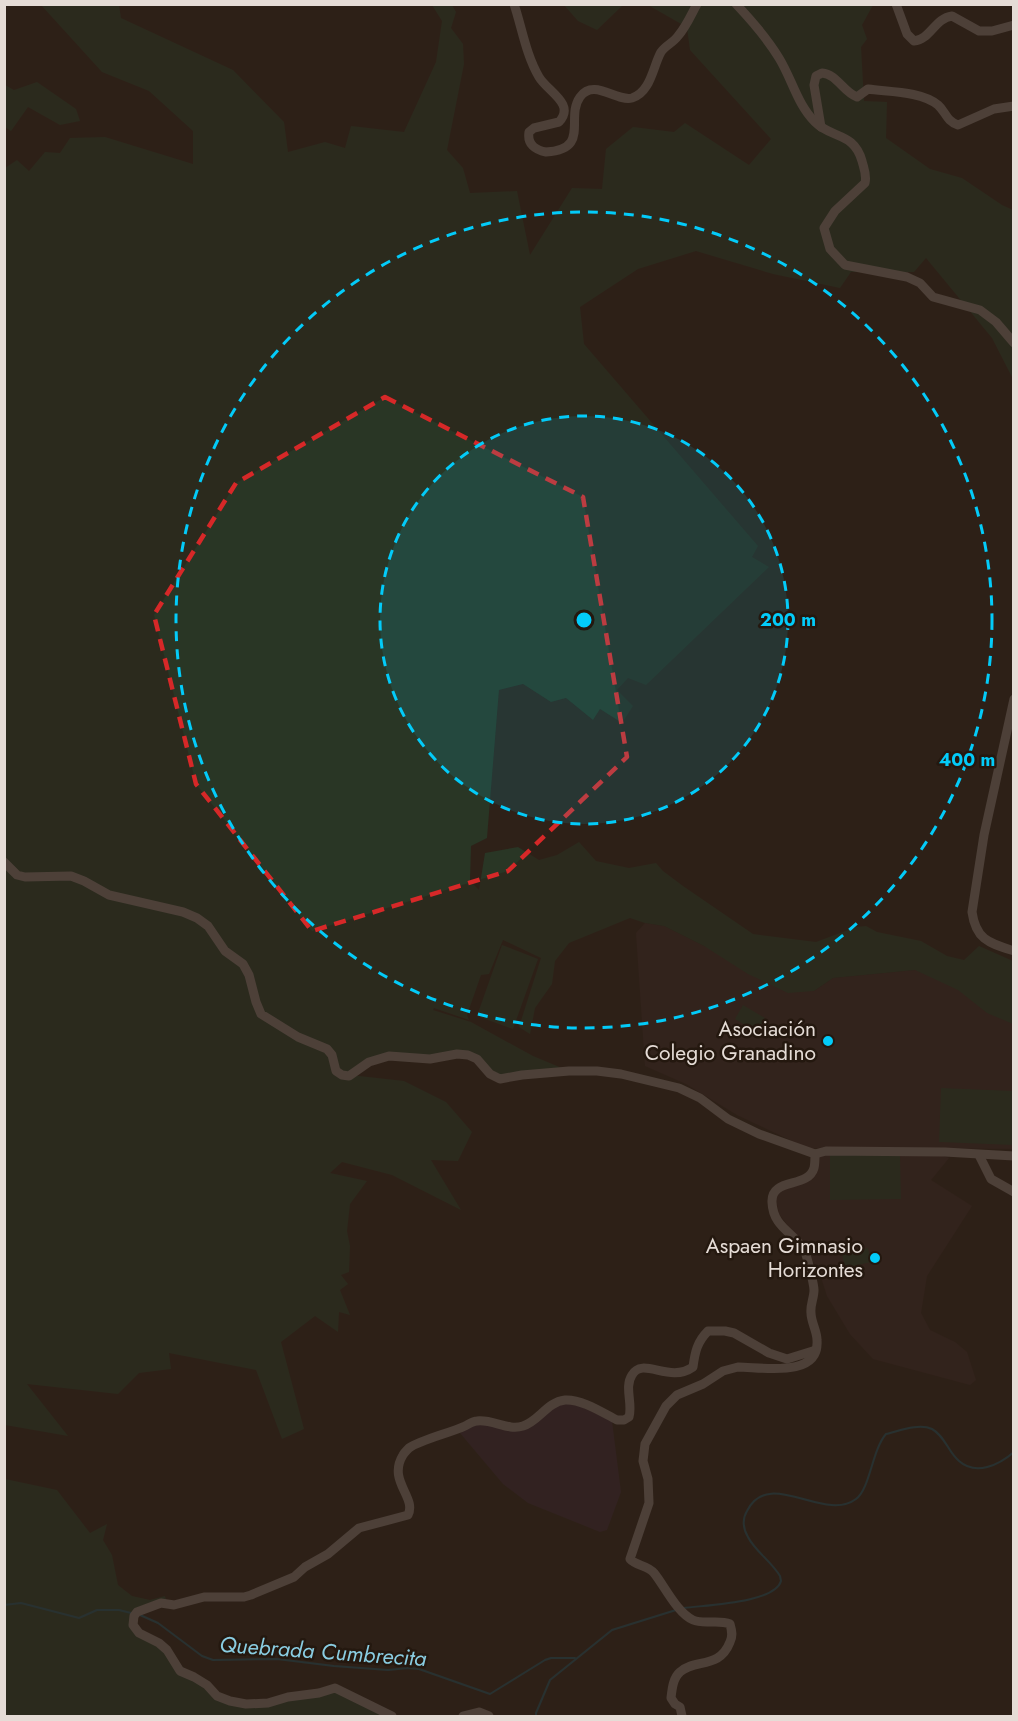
<svg xmlns="http://www.w3.org/2000/svg" width="1018" height="1721" font-family="Jost,sans-serif">
<style>
.industrial{fill:#38252d}
.education{fill:#392622}
.green{fill:#293625}
.lines{fill:none;stroke-linecap:round;stroke-linejoin:round}
.stream{stroke:#23454f;stroke-width:2}
.minor{stroke:#746761;stroke-width:9}
.marked{fill:none;stroke:#d62828;stroke-width:4.5;stroke-dasharray:12 8;stroke-linejoin:round}
.ring{fill:none;stroke:#03cbf9;stroke-width:3;stroke-dasharray:10 8}
.poi-dot{fill:#03cbf9;stroke:#24180f;stroke-width:2}
.labels{text-anchor:middle;stroke-width:5;stroke-linejoin:round;paint-order:stroke}
.poi-label{font-size:21px;fill:#e5dcd6;stroke:#24180f;text-anchor:end}
.water-label{font-size:22px;font-style:italic;fill:#8acde2;stroke:#24180f}
.centre{fill:#03cbf9;stroke:#24180f;stroke-width:3}
.ring-label{font-size:18px;text-anchor:middle;font-weight:bold;fill:#03cbf9;stroke:#24180f;stroke-width:5;stroke-linejoin:round;paint-order:stroke}
</style>
<rect width="100%" height="100%" fill="#2e2118"/>
<polygon class="industrial" points="567,1403 578,1405 612,1421 621,1492 607,1530 600,1532 528,1503 503,1484 460,1433 479,1423 516,1431 555,1407"/>
<g class="education">
<polygon points="645,923 664,926 704,946 814,991 833,978 915,970 948,977 1013,1015 1013,1149 828,1147 809,1149 737,1115 686,1084 645,1066 636,933"/>
<polygon points="831,1152 934,1153 949,1158 931,1180 972,1206 927,1276 921,1313 930,1330 955,1342 967,1352 976,1380 970,1385 873,1359 850,1334 827,1296 819,1271 803,1245 779,1214 776,1199 780,1191 803,1183 817,1157"/>
</g>
<g class="green">
<path d="M41 5H119L121 18 233 70 284 122 288 152 325 142 345 148 351 126 404 132 436 62 442 21 432 5H452L456 12 451 28 463 44 464 64 447 150 463 168 470 193 517 191 530 255 572 188 602 189 606 149 633 127 674 132 685 123 749 165 771 139 690 50 687 28 700 5H733C749 21 765 39 777 59 781 66 784 73 787 80 794 96 803 111 814 124 828 142 847 131 860 160L863 154C853 137 841 132 823 125L816 85 818 77 822 75 824 70 814 75 811 85 816 120C800 98 795 81 783 59 772 39 755 21 739 5H873L862 25 867 39 861 47 864 101 887 102 886 138 930 169 962 178 1002 205 1013 210V379L992 338 926 258 914 272H851L840 288 773 274 696 251 638 269 580 307 584 344 758 546 752 557 769 567 646 685 628 678 617 690 633 706 622 723 600 709 593 720 566 698 551 702 523 684 499 690 487 838 471 846 470 881 479 890 485 853 518 847 539 860 557 855 579 842 596 861 629 868 656 863 663 871 683 886 753 934 816 942 856 927 866 926 877 932 921 941 947 956 964 960 979 946 1013 961V1024L987 1013 958 990 915 970 833 978 814 991 788 993 748 974 704 946 664 926 645 923 630 918 569 943 555 961 552 984 535 1008 530 1034 519 1027 541 958 503 940 489 974 481 975 467 1015 469 1020 434 1008 433 1010 471 1022 533 1056 569 1071 522 1075 500 1079 490 1074 477 1059 468 1055 457 1054 430 1059 389 1056 369 1062 350 1075 404 1081 446 1102 472 1132 458 1161 431 1160 461 1210 392 1175 342 1162 330 1173 367 1181 350 1204 347 1231 350 1246 349 1272 341 1275 348 1284 340 1290 350 1315 339 1312 338 1332 315 1316 281 1342 304 1429 282 1439 256 1370 169 1353 171 1369 139 1373 118 1394 27 1384 68 1436 5 1425V168L17 160 29 171 45 152 60 153 70 138 105 137 193 164V131L149 91 102 72Z"/>
<polygon points="564,5 623,5 597,30 578,21"/>
<polygon points="648,5 694,5 683,25"/>
<polygon points="37,82 76,109 80,121 60,125 28,107 11,131 5,127 5,85 14,90"/>
<polygon points="502,945 538,959 513,1029 477,1016"/>
<polygon points="743,1005 765,1018 757,1032 735,1019"/>
<polygon points="941,1088 1013,1091 1013,1145 939,1142"/>
<polygon points="830,1155 900,1155 901,1199 830,1200"/>
<polygon points="868,1248 871,1262 845,1268 842,1254"/>
<polygon points="5,1479 57,1490 90,1533 107,1524 103,1540 112,1555 118,1585 132,1596 150,1600 165,1596 167,1603 138,1612 133,1625 217,1696 246,1704 332,1689 392,1716 5,1716"/>
</g>
<g class="lines">
<g class="stream">
<polyline points="4,1605 21,1603 79,1618 97,1610 119,1610 131,1613"/>
<path d="M684 1608C705 1605 775 1603 781 1581L780 1576C771 1561 755 1551 748 1537 743 1529 742 1519 747 1511 769 1467 824 1523 856 1499 870 1489 872 1450 886 1434 899 1431 919 1423 932 1429 945 1436 948 1452 959 1461 976 1476 999 1465 1014 1452"/>
<polyline points="140,1615 158,1623 202,1656 213,1660 277,1659 334,1666 388,1670 408,1668 419,1669 490,1694 545,1660 551,1658 575,1658"/>
<polyline points="536,1716 536,1713 550,1680 612,1630 676,1610"/>
</g>
<g class="minor">
<path d="M514 4C522 28 526 55 539 77 547 91 576 104 559 122L534 128 529 132C527 144 535 150 546 152 591 149 565 118 580 97 594 78 616 102 632 98 651 92 653 66 661 52 666 45 673 43 678 36 686 27 691 15 697 4"/>
<path d="M736 4C752 21 767 38 779 58 792 79 797 104 815 122 832 139 854 132 862 161 864 169 867 175 865 183L835 211 824 228 830 249 845 265 907 277 920 283 933 297 980 310 996 322 1014 343"/>
<path d="M896 4 907 34 914 41C930 40 935 18 952 16L979 31H992L1014 25"/>
<path d="M821 127 814 85 816 76 822 73C837 74 843 92 857 97L868 89C888 92 921 91 938 105 946 112 946 121 958 125L994 109 1014 106"/>
<path d="M1014 699 984 835 972 912C976 940 989 943 1014 951"/>
<path d="M4 862 17 875 25 877 71 876 84 881 109 895 183 912 197 918 208 926 225 951 243 964 249 975 256 1002 261 1014 298 1037 327 1049 332 1055 336 1071 342 1075 349 1076 369 1062 389 1056 430 1059 457 1054 468 1055 477 1059 490 1074 500 1079 522 1075 569 1071H597L621 1074 679 1088 700 1098 728 1119 759 1134 815 1154C815 1158 815 1164 814 1168 808 1189 771 1177 772 1202 773 1228 794 1232 804 1250 807 1255 814 1285 814 1290 814 1298 810 1305 811 1313 811 1322 817 1331 817 1340 820 1379 761 1367 738 1367L723 1371 703 1384 677 1395 666 1406 645 1444 643 1461 648 1479 649 1503 630 1559C636 1566 648 1565 654 1573 664 1585 677 1613 693 1620 704 1625 718 1619 730 1624 732 1631 733 1636 730 1642 719 1670 695 1658 680 1672 673 1678 672 1689 671 1698L675 1704 680 1707 682 1716"/>
<polyline points="815,1154 826,1151 945,1152 1014,1156"/>
<polyline points="979,1155 991,1179 1014,1192"/>
<path d="M392 1716 335 1688 319 1693 288 1697 268 1703 246 1704 230 1701 217 1696 207 1685 194 1677 180 1671 167 1650 159 1643 139 1633 133 1625 134 1616 137 1612 161 1603 174 1605 204 1597H244L251 1595 294 1577 305 1567 328 1554 359 1528 408 1515C417 1497 387 1481 403 1455 404 1453 407 1450 409 1448 420 1440 450 1433 465 1426 469 1424 473 1421 477 1421 493 1419 508 1431 523 1426 539 1421 547 1402 565 1400 582 1399 603 1413 617 1420H624L629 1417C633 1404 624 1387 632 1375 643 1356 669 1384 693 1367 695 1352 697 1342 708 1331H725L734 1333 769 1353 787 1359 816 1350"/>
<polyline points="463,1716 479,1712 489,1716"/>
</g>
</g>
<path d="M0 0H1018V1721H0ZM385 397 583 497 627 757 508 871 312 931 196 784 154 615 236 483Z" fill="#2e2118" fill-opacity=".55" fill-rule="evenodd"/>
<path class="marked" d="M385 397 583 497 627 757 508 871 312 931 196 784 154 615 236 483Z"/>
<circle cx="584" cy="620" r="204" fill="#03cbf9" fill-opacity=".12"/>
<g class="ring">
<circle cx="584" cy="620" r="204"/>
<circle cx="584" cy="620" r="408"/>
</g>
<g class="poi-dot">
<circle cx="828" cy="1041" r="6"/>
<circle cx="875" cy="1258" r="6"/>
</g>
<g class="labels">
<g class="poi-label">
<text x="816" y="1036">Asociación<tspan x="816" dy="24">Colegio Granadino</tspan></text>
<text x="863" y="1253">Aspaen Gimnasio<tspan x="863" dy="24">Horizontes</tspan></text>
</g>
<g class="water-label">
<text transform="translate(323 1651) rotate(4)" y="8">Quebrada Cumbrecita</text>
</g>
</g>
<circle cx="584" cy="620" r="9" class="centre"/>
<g class="ring-label">
<text x="788" y="626">200 m</text>
<text x="967" y="766">400 m</text>
</g>
<rect width="1018" height="1721" fill="none" stroke="#e5dcd6" stroke-width="12"/>
</svg>
